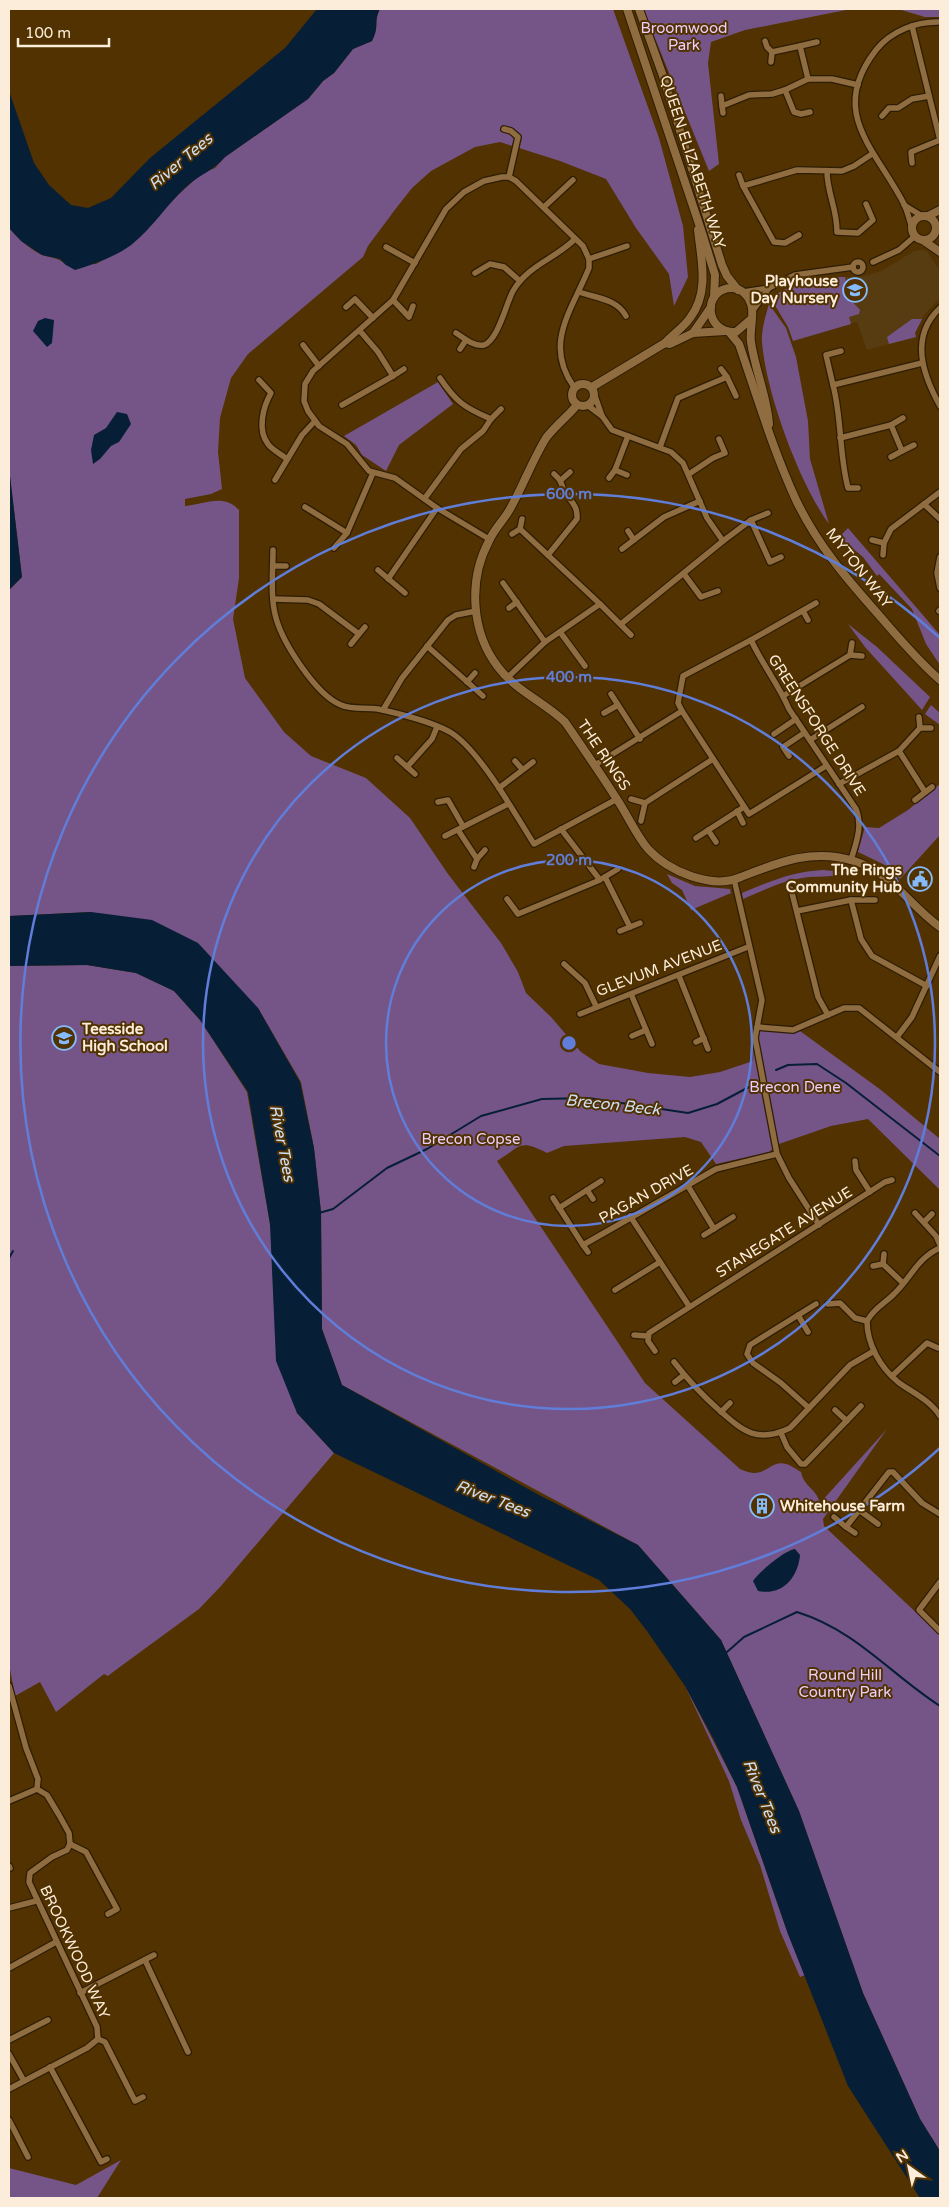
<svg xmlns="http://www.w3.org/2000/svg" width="949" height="2207" font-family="'Varela Round',sans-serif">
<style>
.built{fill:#573b11}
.green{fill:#755587}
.water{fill:#071e37}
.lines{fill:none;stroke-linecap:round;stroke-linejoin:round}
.stream{stroke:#071e37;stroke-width:2}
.minor-casing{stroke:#2e1d05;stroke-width:8}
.tertiary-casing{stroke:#2e1d05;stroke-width:10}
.minor{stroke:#8f6d40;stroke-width:5.5}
.tertiary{stroke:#8f6d40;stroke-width:8}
.ring{fill:none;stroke:#607ed9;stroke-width:2.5}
.labels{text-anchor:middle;stroke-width:4;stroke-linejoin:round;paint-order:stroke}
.park-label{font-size:15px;fill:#ebcefc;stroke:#513200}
.street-label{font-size:15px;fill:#fcedda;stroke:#513200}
.poi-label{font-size:15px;font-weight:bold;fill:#fcedda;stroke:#513200;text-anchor:end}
.water-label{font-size:16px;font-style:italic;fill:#cee0f4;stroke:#513200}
.centre{fill:#607ed9;stroke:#513200;stroke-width:2.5}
.ring-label{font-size:15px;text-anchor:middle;font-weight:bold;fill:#607ed9;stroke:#513200;stroke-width:4;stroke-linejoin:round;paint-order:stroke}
</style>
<rect width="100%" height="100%" fill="#513200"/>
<polygon class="built" points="922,250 927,251 940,271 940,298 924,315 915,333 916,337 867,350 857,322 793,341 788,327 770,297 807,281 822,277 860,277 881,271 914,251"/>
<g class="green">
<path d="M380 9H613L659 138 683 226 688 277 674 306 669 274 636 228 606 179 560 161 500 142 475 147 431 171 412 188 394 211 368 246 363 257 248 354 231 378 220 418 218 452 222 489 211 494 185 499V506C204 504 224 493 239 510V578L233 619 245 678 284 732 311 756 366 778 410 818 448 874 501 943 518 972 526 993 551 1017 581 1052 599 1064 648 1073 690 1077 720 1072 753 1061 755 1024 800 1031 881 1090 940 1139V1190L868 1119 831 1126 779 1144 769 1152 716 1164 701 1142 685 1137 564 1146 547 1153C518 1138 521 1147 497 1161L645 1383 740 1469C766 1482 768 1459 786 1464 791 1465 797 1470 801 1472 804 1487 816 1488 820 1503L887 1429 823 1519 824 1526 940 1635V2151L920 2119 863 1993 799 1811 721 1640 638 1545 342 1385 322 1329 321 1212 314 1148 301 1082 258 1008 91 912 9 916V590L22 577 9 468V228C18 238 28 248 40 254 50 259 58 256 66 265L96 264 131 245 178 195 201 174 215 168 225 157 308 99 323 81 334 73 353 49 372 41C380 26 373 22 380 9Z"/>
<polygon points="643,9 851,9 745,30 711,42 708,63 719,164 709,171"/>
<polygon points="898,9 940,9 940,17 925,17"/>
<polygon points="822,277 845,277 849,298 860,310 859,314 849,317 851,324 793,341 788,327 770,297 790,287"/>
<path d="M769 304 786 328 796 357 808 421 810 459 829 524C799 483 766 393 762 342 761 330 766 315 769 304Z"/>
<polygon points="912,319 922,319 915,333 916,337 889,344 887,337"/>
<polygon points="438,382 453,404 399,445 386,471 362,455 356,445 344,436"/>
<polygon points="848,528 940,635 940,665 926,644 912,609 879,574 877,576 863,557 839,537"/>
<polygon points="848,624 877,647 930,697 922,710 865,647"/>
<polygon points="931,705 940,713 940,725 925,714"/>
<polygon points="940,784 940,835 900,879 887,866 858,852 865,827 879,828 908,810"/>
<path d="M823 870 844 872C832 879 816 875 802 878 782 881 762 891 743 899L742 893C771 881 791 872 823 870Z"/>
<polygon points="667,874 695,886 730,889 731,893 691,910 682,890 672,883"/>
<polygon points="87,965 136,973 174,991 200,1020 247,1092 270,1224 297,1413 334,1453 221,1586 199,1609 113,1672 108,1676 104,1674 56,1712 40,1682 15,1696 9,1664 9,966"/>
<polygon points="685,1686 737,1787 788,1934 805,1975 800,1977 780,1931 760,1865 741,1820 729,1781"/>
<polygon points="121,2160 97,2198 9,2198 9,2168 76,2185"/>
</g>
<g class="water">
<path d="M317 9H380C373 22 380 26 372 41L353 49 334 73 323 81 308 99 225 157C213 171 200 174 186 187 167 204 152 229 131 245 115 257 94 264 75 270L66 265 60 259 42 255 21 241 9 228V91L34 163 49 185 71 205 88 208 111 198 150 158 285 48Z"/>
<polygon points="45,318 54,320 52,343 47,347 33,331 38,321"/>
<polygon points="117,412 127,414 131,424 119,442 111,446 100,459 93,464 91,450 94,435 106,428"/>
<polygon points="9,468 22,577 9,590"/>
<polygon points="91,912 152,920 198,943 258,1008 300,1082 314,1148 321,1212 322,1329 342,1385 539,1495 638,1545 721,1640 799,1811 863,1993 920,2119 940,2151 940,2198 920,2198 848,2086 788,1934 737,1787 713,1738 685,1686 647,1631 630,1609 599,1580 334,1453 297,1413 276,1361 270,1224 248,1092 200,1020 174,991 136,973 87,965 9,966 9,916"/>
<path d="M795 1549 800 1555C798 1578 782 1596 758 1591L753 1581C759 1572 785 1550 795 1549Z"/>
</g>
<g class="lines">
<g class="stream">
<polyline points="776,1070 788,1065 817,1064 846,1083 940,1156"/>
<polyline points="319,1213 333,1209 387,1168 427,1149 481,1116 542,1099 588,1098 688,1113 717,1104 749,1087"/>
<polyline points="9,1258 13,1251"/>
<path d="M727 1652 744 1637 797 1612C857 1631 889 1673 940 1706"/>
</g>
<g class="minor-casing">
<g id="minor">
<polyline points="912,26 940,140 911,152 912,163"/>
<polyline points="765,41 767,47 772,52 800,46 808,79"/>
<polyline points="800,46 817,42"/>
<polyline points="771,62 772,52"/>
<polyline points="785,90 794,112 801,114 810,112"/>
<polyline points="721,96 722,106"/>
<polyline points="723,113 722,106 749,95 772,94 785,90 808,79 832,79 858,85"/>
<polyline points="882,116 889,108 898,108 912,99 929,96"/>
<polyline points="504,129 511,131 518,137 509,177"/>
<path d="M827 171C827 193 837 208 837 232L858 233 873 220 866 204"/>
<polyline points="739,175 743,186"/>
<polyline points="904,205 922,216"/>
<polyline points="544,207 573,180"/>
<path d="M911 225C909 218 907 210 904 204 876 149 827 113 876 50 891 31 917 21 940 22"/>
<polyline points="799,235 785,243 774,242 743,186 797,170 842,171 854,166 872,154"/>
<polyline points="386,247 415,263"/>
<polyline points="589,259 627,246"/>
<polyline points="873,262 899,250 914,237"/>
<circle cx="858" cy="267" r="5"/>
<polyline points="475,273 490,264 504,267 520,281"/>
<path d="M579 292C596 298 617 299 626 316"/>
<polyline points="743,292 769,288 795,275 853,267"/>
<polyline points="393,300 409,317 413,306"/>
<polyline points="346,307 355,299 373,318"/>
<path d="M940 308C909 337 923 375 940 406"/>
<polyline points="752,312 769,288"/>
<polyline points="360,331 378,352 393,376 404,369"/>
<path d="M456 333C464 338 474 347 484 345 498 340 506 304 513 291 528 265 555 259 575 239"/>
<polyline points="303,345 319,366"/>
<polyline points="460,349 466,340"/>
<polyline points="721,369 727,377"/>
<path d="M259 380 271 393C263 407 257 430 268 444 272 450 281 454 287 459"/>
<polyline points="833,385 826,355 841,351"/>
<polyline points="595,396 602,416 612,430 671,452 683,463 707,518 723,541"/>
<polyline points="342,405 393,376"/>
<polyline points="587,405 602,416"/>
<polyline points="491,419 501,409"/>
<polyline points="891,425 902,451 891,457"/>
<polyline points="840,438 891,425 903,418"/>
<polyline points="660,447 678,398 727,377 736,396"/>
<polyline points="902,451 914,445"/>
<polyline points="615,470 627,475"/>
<polyline points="689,474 713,458 725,453 719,439"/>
<polyline points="609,478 615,470 628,436"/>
<polyline points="275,480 302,435 315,421"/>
<polyline points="561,480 570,472"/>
<path d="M858 488H848C839 454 842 419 833 385L922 363"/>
<path d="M425 498 461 449 483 431 491 419C465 408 456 402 440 378"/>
<polyline points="924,504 940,519"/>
<polyline points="305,507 347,533"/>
<polyline points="522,519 520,529 600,604"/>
<polyline points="751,520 770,562 781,557"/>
<polyline points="628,531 634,540"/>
<polyline points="512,534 520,529"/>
<path d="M489 539 437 508 395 478 369 471 347 444 319 426 308 411 304 401 305 384 313 371 393 300 446 209 464 192 484 181 502 177H509L516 181 583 246 589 259V268C572 310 543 344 574 387"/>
<polyline points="872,540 884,543"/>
<polyline points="334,548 347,533 373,473"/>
<polyline points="622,549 664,517 700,501"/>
<path d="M273 550C273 572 270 597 276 618 283 643 316 695 341 705 352 710 366 707 378 709 401 714 430 721 450 732 479 749 515 814 534 844L617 799"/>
<path d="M548 555 577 519C578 504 570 502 564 491 561 483 561 480 554 474"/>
<polyline points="883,555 884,543 891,529 940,492"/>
<polyline points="940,557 937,573 940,588"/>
<polyline points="273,566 286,566"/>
<polyline points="378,570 405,593"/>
<polyline points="684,574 701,597 718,591"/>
<polyline points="388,579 437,508"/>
<polyline points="503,583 545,642"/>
<polyline points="273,599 308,600 319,604 359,634 365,627"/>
<polyline points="509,608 517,602"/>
<polyline points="803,611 808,620"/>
<polyline points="939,611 940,610"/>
<polyline points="621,624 723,541 751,520 768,513"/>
<polyline points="560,632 585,666"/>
<polyline points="751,640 816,603"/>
<polyline points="351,644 359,634"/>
<polyline points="427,646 483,696"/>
<polyline points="850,655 862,656"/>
<polyline points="508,677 545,642 600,604 631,635"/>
<polyline points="467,682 475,673"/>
<polyline points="611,694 640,739"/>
<polyline points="783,696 850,655 852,643"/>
<polyline points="383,710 402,678 448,620 456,615 476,611"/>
<polyline points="682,711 749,814 826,766"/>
<polyline points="604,713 618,705"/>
<polyline points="919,717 920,728 931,728"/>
<polyline points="774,734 796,719"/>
<polyline points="810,740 862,707"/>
<polyline points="899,751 925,792"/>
<polyline points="789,756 783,747 804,733"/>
<polyline points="397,758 415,774"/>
<polyline points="515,761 522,769"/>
<path d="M595 765 682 711 678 703 683 676 751 640C762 664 779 685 789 709L856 809C863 826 856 843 851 860"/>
<polyline points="407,767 432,739 437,727"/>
<polyline points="839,784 899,751 920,728"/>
<polyline points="499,788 533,762"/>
<polyline points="631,799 645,803"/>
<polyline points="915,800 932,787"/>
<polyline points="438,802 448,800 463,826"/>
<polyline points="737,811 743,823"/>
<polyline points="641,821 645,803 713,759"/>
<polyline points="458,830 477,859 474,867"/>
<polyline points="708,830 716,842"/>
<polyline points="445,836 508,804"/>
<polyline points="696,838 744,807"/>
<polyline points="477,859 485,850"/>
<polyline points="605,877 630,927"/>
<polyline points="603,878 618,869"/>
<polyline points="734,879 762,1000 755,1038 777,1154 789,1178 819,1225"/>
<polyline points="791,889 818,997 828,1015"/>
<polyline points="507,899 518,914 600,880 561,829"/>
<polyline points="851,900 861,939 872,956 927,986"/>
<polyline points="797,911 851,900 875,900"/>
<polyline points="620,931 640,923"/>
<polyline points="564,964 585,983 596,1006"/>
<polyline points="679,976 708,1049"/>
<polyline points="631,994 652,1044"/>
<polyline points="580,1014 748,947"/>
<polyline points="757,1027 793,1030 844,1008 859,1008 940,1072"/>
<polyline points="632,1036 646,1030"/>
<polyline points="897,1037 912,1017 940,956"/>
<polyline points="696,1042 704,1038"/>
<polyline points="855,1161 856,1170 870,1192"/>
<polyline points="688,1186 714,1229"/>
<polyline points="587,1190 593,1199"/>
<polyline points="553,1198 583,1245 716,1169 777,1154"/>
<polyline points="559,1208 601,1181"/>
<polyline points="915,1213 936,1236 940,1245"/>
<polyline points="630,1216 689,1306"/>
<polyline points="924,1222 932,1214"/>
<polyline points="704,1235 733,1217"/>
<polyline points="583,1245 588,1252"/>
<path d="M940 1248C917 1258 911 1278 894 1294 884 1304 874 1308 867 1321 867 1344 880 1367 898 1382 913 1393 930 1400 940 1416"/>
<polyline points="883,1264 884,1254"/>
<polyline points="873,1266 883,1264 903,1283"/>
<polyline points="615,1290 660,1262"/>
<polyline points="828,1304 840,1303 855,1318 867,1321"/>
<polyline points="798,1315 808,1332"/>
<polyline points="634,1335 647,1336"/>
<polyline points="655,1351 648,1341 649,1333 885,1182 892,1180"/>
<path d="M674 1362C688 1380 702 1395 719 1410 743 1431 757 1444 790 1428L850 1365 874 1351"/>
<polyline points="892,1376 927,1343 938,1348"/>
<polyline points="675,1382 684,1375"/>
<polyline points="809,1408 781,1383 753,1363 747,1354 750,1345 816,1304"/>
<polyline points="835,1410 847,1421"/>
<polyline points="721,1412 730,1403"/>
<polyline points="781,1433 787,1447 801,1464 805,1464 861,1406"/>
<polyline points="859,1510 878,1524"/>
<polyline points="834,1517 846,1527"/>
<polyline points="855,1533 846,1527 889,1472 893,1472 922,1503 940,1514"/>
<polyline points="940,1582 919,1610 940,1631"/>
<polyline points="9,1686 26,1748 38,1779 37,1789"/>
<polyline points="37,1789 47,1795 59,1815 69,1833 70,1844 67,1850 52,1857 30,1873 29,1882 97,2027 98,2039"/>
<polyline points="9,1801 37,1789"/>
<polyline points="70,1844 86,1852 117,1909 108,1914"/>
<polyline points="9,1866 10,1868"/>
<polyline points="9,1908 36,1901"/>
<polyline points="145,1960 188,2052"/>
<polyline points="9,1968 56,1942"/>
<polyline points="80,1993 154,1955"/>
<polyline points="98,2039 105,2042 135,2101 143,2097"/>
<polyline points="9,2040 48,2020"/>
<polyline points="9,2054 24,2081"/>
<polyline points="50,2067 101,2162 107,2159"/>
<polyline points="9,2089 87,2048 98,2039"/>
<polyline points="9,2120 28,2157"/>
</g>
</g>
<g class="tertiary-casing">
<g id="tertiary">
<polyline points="627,9 702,233 715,275 714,297"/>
<polyline points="639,9 663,76 722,265 727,276 738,290"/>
<circle cx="924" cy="228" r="12"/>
<polyline points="928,216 940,210"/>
<polyline points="924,241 940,252"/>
<path d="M750 320 736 332C704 334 702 288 732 288 741 288 749 296 751 304 755 315 749 330 751 342 755 370 767 396 769 424"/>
<path d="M729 332 739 344C757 396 773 450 796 500 817 544 846 578 878 614 898 637 917 660 940 680"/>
<polyline points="693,333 711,307"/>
<path d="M665 343C673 334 683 328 690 318 710 292 701 259 698 230"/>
<circle cx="583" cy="395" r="11"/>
<polyline points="592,387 665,343 670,344 693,333 725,331"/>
<path d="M577 405C568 416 555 426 546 438 532 461 523 486 510 509 504 520 494 529 489 541 468 580 471 632 498 667 516 691 544 702 565 722 583 748 601 774 618 801 628 816 636 835 648 849 668 871 712 890 741 877 779 862 813 848 854 861 891 872 910 906 940 927"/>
</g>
</g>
<use href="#minor" class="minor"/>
<use href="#tertiary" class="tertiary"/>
</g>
<g class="ring">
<circle cx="569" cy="1043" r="183"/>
<circle cx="569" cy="1043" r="366"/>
<path d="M940 1448A549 549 0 1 1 940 638"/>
</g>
<defs>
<g id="school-ring" transform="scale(1.25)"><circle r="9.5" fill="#513200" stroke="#85bbfb" stroke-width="1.5"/><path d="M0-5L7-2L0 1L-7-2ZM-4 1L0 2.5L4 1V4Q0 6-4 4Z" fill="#85bbfb"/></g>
<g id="civic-ring" transform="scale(1.25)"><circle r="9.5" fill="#513200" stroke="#85bbfb" stroke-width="1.5"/><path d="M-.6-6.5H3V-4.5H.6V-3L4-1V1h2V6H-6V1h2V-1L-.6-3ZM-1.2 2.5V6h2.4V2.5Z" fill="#85bbfb"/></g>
<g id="building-ring" transform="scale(1.25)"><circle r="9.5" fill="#513200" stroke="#85bbfb" stroke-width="1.5"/><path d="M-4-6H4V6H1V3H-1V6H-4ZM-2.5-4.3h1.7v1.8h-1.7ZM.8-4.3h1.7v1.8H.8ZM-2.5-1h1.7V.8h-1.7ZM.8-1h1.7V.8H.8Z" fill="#85bbfb"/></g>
</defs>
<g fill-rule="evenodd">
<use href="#school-ring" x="855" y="290"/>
<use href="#civic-ring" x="920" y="879"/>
<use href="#school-ring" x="64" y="1038"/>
<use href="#building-ring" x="762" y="1506"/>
</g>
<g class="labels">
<g class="park-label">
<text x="684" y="33">Broomwood<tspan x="684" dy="17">Park</tspan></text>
<text x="795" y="1092">Brecon Dene</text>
<text x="471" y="1144">Brecon Copse</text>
<text x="845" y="1680">Round Hill<tspan x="845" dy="17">Country Park</tspan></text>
</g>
<g class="street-label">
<text transform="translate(693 162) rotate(72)" y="5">QUEEN ELIZABETH WAY</text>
<text transform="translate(859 568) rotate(52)" y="5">MYTON WAY</text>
<text transform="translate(817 725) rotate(57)" y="5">GREENSFORGE DRIVE</text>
<text transform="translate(604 755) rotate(56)" y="5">THE RINGS</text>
<text transform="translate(659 968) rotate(-21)" y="5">GLEVUM AVENUE</text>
<text transform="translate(646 1194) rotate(-29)" y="5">PAGAN DRIVE</text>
<text transform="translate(784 1232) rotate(-32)" y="5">STANEGATE AVENUE</text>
<text transform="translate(75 1952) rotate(65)" y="5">BROOKWOOD WAY</text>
</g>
<g class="poi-label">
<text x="838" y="286">Playhouse<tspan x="838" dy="17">Day Nursery</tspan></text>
<text x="902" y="875">The Rings<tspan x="902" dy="17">Community Hub</tspan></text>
<text x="82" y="1034" text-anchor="start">Teesside<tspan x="82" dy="17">High School</tspan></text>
<text x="780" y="1511" text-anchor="start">Whitehouse Farm</text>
</g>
<g class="water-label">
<text transform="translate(180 161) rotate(-40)" y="6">River Tees</text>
<text transform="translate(613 1104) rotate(6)" y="6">Brecon Beck</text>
<text transform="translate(283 1143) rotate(79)" y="6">River Tees</text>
<text transform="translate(493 1498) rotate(21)" y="6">River Tees</text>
<text transform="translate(763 1796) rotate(68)" y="6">River Tees</text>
</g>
</g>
<circle cx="569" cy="1043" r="8" class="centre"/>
<g class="ring-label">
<text x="569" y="499">600 m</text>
<text x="569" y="682">400 m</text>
<text x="569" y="865">200 m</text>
</g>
<rect width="949" height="2207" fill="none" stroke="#fcedda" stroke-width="20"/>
<g transform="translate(909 2167) rotate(327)" stroke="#513200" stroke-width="4" paint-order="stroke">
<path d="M0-4L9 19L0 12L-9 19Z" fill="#fcedda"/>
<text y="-8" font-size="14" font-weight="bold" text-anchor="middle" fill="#fcedda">N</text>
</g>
<path d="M18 38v8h91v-8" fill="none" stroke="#fcedda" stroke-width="2.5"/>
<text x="25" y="38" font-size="15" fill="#fcedda" stroke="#513200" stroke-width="4" paint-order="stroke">100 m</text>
</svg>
